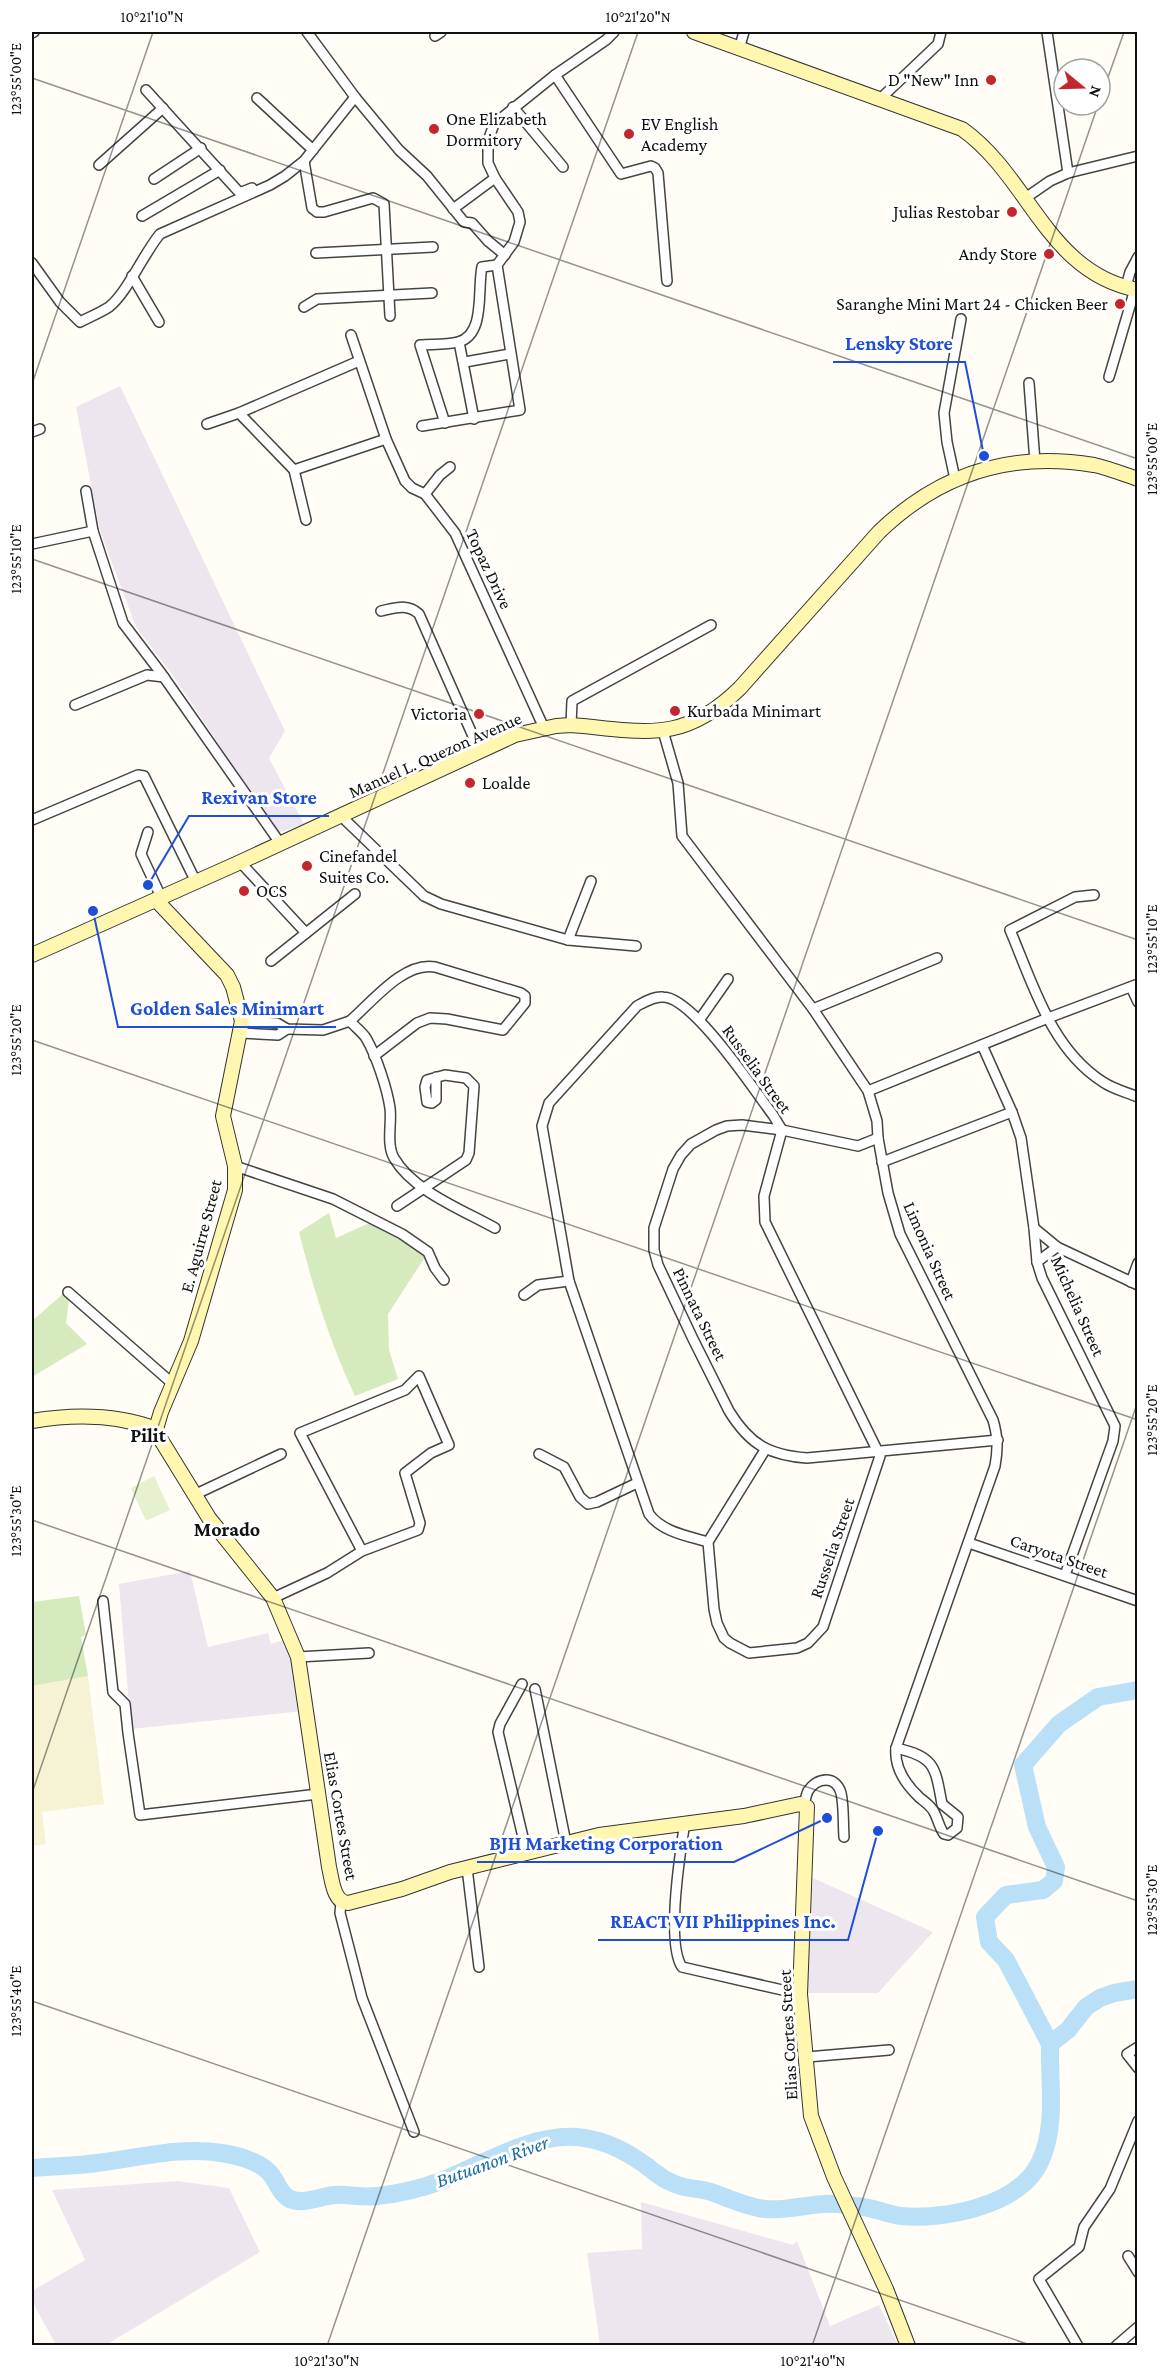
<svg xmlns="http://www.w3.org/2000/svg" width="1169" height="2377" font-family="'Crimson Pro',serif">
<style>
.industrial{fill:#eee6ef}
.farmland{fill:#f6f3d4}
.green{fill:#d5ebbd}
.pitch{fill:#e6f2cf}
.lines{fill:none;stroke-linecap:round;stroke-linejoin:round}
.river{stroke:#b9e0f7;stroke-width:18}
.street-casing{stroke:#444;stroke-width:12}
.secondary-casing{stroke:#333;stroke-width:16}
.street{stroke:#fff;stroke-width:9}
.secondary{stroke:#fff6b0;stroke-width:14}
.ticks{fill:none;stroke:#111;stroke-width:1.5;stroke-opacity:0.45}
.poi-dot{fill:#c4262e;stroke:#fff;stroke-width:2}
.labels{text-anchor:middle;stroke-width:6;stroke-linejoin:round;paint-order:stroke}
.poi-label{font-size:18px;fill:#111;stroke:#fff;text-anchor:start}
.street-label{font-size:18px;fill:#111;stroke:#fff}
.neighbourhood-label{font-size:20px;font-weight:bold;fill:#111;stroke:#fff}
.water-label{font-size:20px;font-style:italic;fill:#1768a6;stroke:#fff}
.leader{fill:none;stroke:#1d4ed8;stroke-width:2}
.callout-dot{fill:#1d4ed8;stroke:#fff;stroke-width:2}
.callout-label{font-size:20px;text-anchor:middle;font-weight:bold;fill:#1d4ed8;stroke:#fff;stroke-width:6;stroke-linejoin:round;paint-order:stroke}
.neatline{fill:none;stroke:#111;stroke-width:2}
.ticks-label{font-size:15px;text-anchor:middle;fill:#111}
</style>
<rect width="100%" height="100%" fill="#fffdf5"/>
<g class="industrial">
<polygon points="120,386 285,731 269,758 304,824 278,833 174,677 136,627 100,531 76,407"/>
<polygon points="190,1571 208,1647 268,1633 271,1644 287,1639 303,1711 131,1729 119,1584"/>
<polygon points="813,1878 933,1932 878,1993 804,1993"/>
<polygon points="177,2181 229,2188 260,2252 106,2345 56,2345 32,2301 32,2291 85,2260 52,2190"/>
<polygon points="641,2202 793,2245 797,2241 830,2326 879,2305 898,2345 600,2345 587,2253 642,2249"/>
</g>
<polygon class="farmland" points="88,1676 104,1804 42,1812 46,1844 32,1846 32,1686"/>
<g class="green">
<path d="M329 1213 336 1238 374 1221 425 1257 388 1314 389 1350 398 1379 355 1396C330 1343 313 1288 299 1232Z"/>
<polygon points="64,1293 69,1299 66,1323 87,1344 32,1377 32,1321"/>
<polygon points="79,1596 86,1635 81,1637 88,1676 32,1686 32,1602"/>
</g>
<polygon class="pitch" points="154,1476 170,1510 146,1521 131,1488"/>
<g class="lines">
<g class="river">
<polyline points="1050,2044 1006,1960 989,1942 985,1917 1006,1895 1043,1890 1054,1881 1056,1867 1037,1827 1023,1765 1059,1724 1098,1697 1138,1690"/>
<path d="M32 2168C53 2166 76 2166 97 2163 140 2158 179 2146 222 2153 240 2156 265 2162 274 2179 279 2186 280 2193 288 2198 301 2206 320 2196 335 2195 349 2194 362 2198 377 2196 397 2194 422 2188 441 2181 482 2165 532 2133 577 2137 599 2139 620 2148 638 2160 655 2171 663 2182 684 2187 694 2189 704 2189 714 2193 731 2199 746 2207 765 2209 785 2211 804 2205 824 2204 834 2203 845 2205 854 2206 870 2206 885 2214 901 2216 945 2220 1019 2206 1040 2162 1057 2127 1049 2082 1050 2044L1068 2030 1086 2007 1100 1998 1114 1993 1138 1989"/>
</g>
<g class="street-casing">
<g id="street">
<polyline points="307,32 355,97 399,150 427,176 464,222 472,223 488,241 505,255"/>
<polyline points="1047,32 1068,173"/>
<polyline points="32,33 34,32"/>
<polyline points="435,36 441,32"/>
<polyline points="739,49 744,32"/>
<polyline points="555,75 621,174 651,166 655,168 658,173 667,281"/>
<polyline points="146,90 238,191 242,192 252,188"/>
<polyline points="257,98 313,150"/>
<polyline points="880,99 938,44 941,32"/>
<polyline points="513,107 563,167"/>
<polyline points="304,161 312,208 317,212 324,212 373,198 384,204 390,316"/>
<polyline points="99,165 163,108"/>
<polyline points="154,179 201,148"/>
<polyline points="1024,199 1050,181 1068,173 1138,156"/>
<polyline points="453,209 495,178"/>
<polyline points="142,216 220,170"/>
<polyline points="316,253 433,247"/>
<path d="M32 263 60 302 80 322C89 317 100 313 109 307 127 293 144 253 160 234L270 185 285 176 304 161 355 97"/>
<polyline points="132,276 159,322"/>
<polyline points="1126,287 1130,272 1138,257"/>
<polyline points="304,307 317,299 432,293"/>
<polyline points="351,335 386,439 405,481 412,488 425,494 455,533 544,728"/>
<polyline points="459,342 474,419"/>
<polyline points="465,362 510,354"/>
<polyline points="1109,377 1135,289"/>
<polyline points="1029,383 1035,462"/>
<polyline points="239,413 294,470 306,520"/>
<path d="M445 423 420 345C432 344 446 345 458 342 486 335 477 289 482 267L497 265"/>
<polyline points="207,424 239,413 359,361"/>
<polyline points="422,426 520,410 497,265 514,242 520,222 518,212 495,178 488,163 488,141 494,124 555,75 606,40 614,32"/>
<polyline points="32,432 40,429"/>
<polyline points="294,470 386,439"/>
<polyline points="955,479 947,442 944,413 961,319"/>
<polyline points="86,491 93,531 123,623 161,673 280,843"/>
<polyline points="425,494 440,475 450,467"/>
<polyline points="32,544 93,531"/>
<path d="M381 611C395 608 407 603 419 614L480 752"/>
<polyline points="75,705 147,675 164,677"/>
<polyline points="571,725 572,701 711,625"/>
<path d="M663 731 678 783 682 836 813 1009 868 1091 877 1121 878 1138 888 1193 900 1234 993 1420C998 1437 998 1449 995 1466L896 1748C894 1768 905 1784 920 1798 925 1802 931 1806 934 1812 938 1819 939 1827 944 1834L948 1835 957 1828 958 1817 942 1804"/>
<polyline points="341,816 424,896 441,904 568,940 636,946"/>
<polyline points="32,820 138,775 144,776 196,882"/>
<polyline points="148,832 141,854 161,897"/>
<polyline points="240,862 306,933"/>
<path d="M1094 895 1075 897 1010 930C1033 984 1051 1049 1103 1082 1113 1089 1126 1092 1138 1097"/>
<polyline points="568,940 591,881"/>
<polyline points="271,961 355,894"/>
<polyline points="1131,987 1138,1002"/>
<polyline points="813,1009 937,958"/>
<polyline points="700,1019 728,979"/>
<path d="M242 1021 277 1023 287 1029 323 1030 350 1021C355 1027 362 1032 366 1038 376 1055 387 1088 390 1108 392 1123 386 1144 394 1158 413 1191 463 1210 495 1228"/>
<path d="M350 1021C372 1002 404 961 435 967L521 993 525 996V1003L503 1030 447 1019 430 1018 417 1023 374 1056"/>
<polyline points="241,1033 278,1035 287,1029"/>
<polyline points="982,1045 1012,1112 1021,1138 1034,1228 1037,1262 1042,1278 1115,1426 1113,1441 1065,1575"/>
<polyline points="868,1091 1048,1018 1138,984"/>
<path d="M878 1138 858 1146 782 1130 742 1125 727 1126 716 1130 691 1144 681 1155 673 1169 654 1228V1250L658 1265 693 1339 729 1411C750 1445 769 1455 807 1458L998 1440"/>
<polyline points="882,1162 1012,1112"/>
<polyline points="235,1166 333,1199 402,1234 428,1252 435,1268 444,1280"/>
<polyline points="397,1206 466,1160 469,1153 474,1086 466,1078 445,1075 427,1080 425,1087 427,1102 432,1103 436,1100 436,1077"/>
<polyline points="1034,1228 1057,1247 1138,1285"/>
<polyline points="1037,1262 1057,1247"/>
<polyline points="1131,1282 1138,1263"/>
<polyline points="68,1292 173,1384"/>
<polyline points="524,1295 538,1285 569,1281"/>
<polyline points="539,1454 564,1467 580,1497 588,1504 597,1502 637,1483"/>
<polyline points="194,1495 281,1454"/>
<path d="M708 1542C688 1536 662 1532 649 1514L569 1281 542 1126 549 1103 637 1006C645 1002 654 996 663 997 693 997 754 1090 773 1115L782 1130 764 1196 765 1222 880 1456 823 1627 808 1643 797 1648 749 1653 730 1643 724 1638 717 1623 714 1609 708 1542 765 1450"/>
<polyline points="969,1543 1138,1601"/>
<polyline points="273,1598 327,1573 362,1551 418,1530 420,1523 405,1473 431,1453 449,1445 419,1376 405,1390 300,1433 362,1551"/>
<polyline points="103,1601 113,1692 125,1704 128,1733 140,1815 318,1794"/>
<polyline points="298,1657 369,1653"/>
<polyline points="522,1684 500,1724 498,1732 527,1854"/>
<polyline points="535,1689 566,1843"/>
<path d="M896 1748C935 1757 935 1766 942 1804"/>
<path d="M804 1805C805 1801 806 1795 808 1791 817 1777 836 1775 841 1793 844 1806 843 1823 844 1837"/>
<path d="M685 1822C680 1853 666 1943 682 1967L800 1994"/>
<polyline points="467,1868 479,1967"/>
<polyline points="341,1902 340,1913 362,1998 414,2132"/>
<polyline points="1138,2047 1127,2054 1138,2068"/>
<polyline points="807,2057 889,2050"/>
<polyline points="1128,2256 1138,2272"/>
<polyline points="1078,2346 1039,2279 1079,2247 1084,2227 1110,2189 1138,2121"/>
<polyline points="1116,2346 1138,2327"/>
</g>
</g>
<g class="secondary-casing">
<g id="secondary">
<path d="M694 32 962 129C1030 177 1047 273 1138 290"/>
<polyline points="156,900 227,975 233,987 242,1021 223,1116 235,1166 235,1190 191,1341 161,1412 156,1429"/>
<path d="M32 955 236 864 515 735 556 726 571 725C644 731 682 745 740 688L879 532C939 474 1011 451 1094 465 1108 468 1123 474 1138 479"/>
<path d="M32 1421C74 1414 116 1414 156 1429L161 1440 209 1518 273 1598 298 1657 329 1867C332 1879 333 1902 348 1903L402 1889 450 1872 599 1835 744 1816 800 1804 807 1807 800 1994 811 2116 834 2177 886 2289 908 2346"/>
</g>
</g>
<use href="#street" class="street"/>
<use href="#secondary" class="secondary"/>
</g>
<path class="ticks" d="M32 78 1138 459M1100 100 1124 32M32 384 153 32M32 559 1138 940M32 1040 1138 1420M32 1520 1138 1901M32 1793 638 32M32 2001 1033 2346M327 2346 1098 105M812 2346 1138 1401"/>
<g class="poi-dot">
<circle cx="991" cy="80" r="6"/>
<circle cx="434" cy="129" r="6"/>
<circle cx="629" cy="134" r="6"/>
<circle cx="1012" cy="212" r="6"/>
<circle cx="1049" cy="254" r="6"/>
<circle cx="1120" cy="304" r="6"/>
<circle cx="675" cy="711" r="6"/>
<circle cx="479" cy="714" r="6"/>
<circle cx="470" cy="783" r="6"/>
<circle cx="307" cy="866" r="6"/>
<circle cx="244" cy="891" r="6"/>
</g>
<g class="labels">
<g class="poi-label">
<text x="979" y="86" text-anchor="end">D "New" Inn</text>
<text x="446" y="125">One Elizabeth<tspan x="446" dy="21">Dormitory</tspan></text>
<text x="641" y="130">EV English<tspan x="641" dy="21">Academy</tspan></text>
<text x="1000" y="218" text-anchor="end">Julias Restobar</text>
<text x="1037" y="260" text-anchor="end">Andy Store</text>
<text x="1108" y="310" text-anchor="end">Saranghe Mini Mart 24 - Chicken Beer</text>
<text x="687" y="717">Kurbada Minimart</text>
<text x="467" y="720" text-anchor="end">Victoria</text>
<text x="482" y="789">Loalde</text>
<text x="319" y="862">Cinefandel<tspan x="319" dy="21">Suites Co.</tspan></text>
<text x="256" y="897">OCS</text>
</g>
<g class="street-label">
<text transform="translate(489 569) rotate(65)" y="6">Topaz Drive</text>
<text transform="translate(435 755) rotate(-24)" y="6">Manuel L. Quezon Avenue</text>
<text transform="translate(757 1069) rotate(54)" y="6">Russelia Street</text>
<text transform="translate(201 1236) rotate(-75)" y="6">E. Aguirre Street</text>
<text transform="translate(930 1251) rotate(66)" y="6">Limonia Street</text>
<text transform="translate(1078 1306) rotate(66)" y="6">Michelia Street</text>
<text transform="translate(700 1314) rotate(64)" y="6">Pinnata Street</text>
<text transform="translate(832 1548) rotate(-71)" y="6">Russelia Street</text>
<text transform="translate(1059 1556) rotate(19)" y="6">Caryota Street</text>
<text transform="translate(341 1816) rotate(80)" y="6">Elias Cortes Street</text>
<text transform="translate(788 2035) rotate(-93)" y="6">Elias Cortes Street</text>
</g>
<g class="neighbourhood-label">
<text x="148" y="1442">Pilit</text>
<text x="227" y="1536">Morado</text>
</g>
<g class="water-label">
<text transform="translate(492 2161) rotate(-20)" y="7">Butuanon River</text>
</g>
</g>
<path class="leader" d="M984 456L965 362H833M148 885L189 816H329M93 911L118 1027H336M827 1818L734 1862H477M878 1831L848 1940H598"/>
<g class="callout-dot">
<circle cx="984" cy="456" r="6"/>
<circle cx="148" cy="885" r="6"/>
<circle cx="93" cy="911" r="6"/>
<circle cx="827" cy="1818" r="6"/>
<circle cx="878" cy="1831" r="6"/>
</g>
<g class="callout-label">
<text x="899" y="350">Lensky Store</text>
<text x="259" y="804">Rexivan Store</text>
<text x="227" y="1015">Golden Sales Minimart</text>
<text x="606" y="1850">BJH Marketing Corporation</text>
<text x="723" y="1928">REACT VII Philippines Inc.</text>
</g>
<rect width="1169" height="2377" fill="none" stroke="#ffffff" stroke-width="66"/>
<g transform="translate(1082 87) rotate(109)"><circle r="28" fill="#ffffff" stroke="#a0a0a0" stroke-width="1.5"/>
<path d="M0-4.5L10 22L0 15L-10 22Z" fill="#c4262e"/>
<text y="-9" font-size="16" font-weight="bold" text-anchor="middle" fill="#111111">N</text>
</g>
<rect x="33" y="33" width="1103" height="2311" class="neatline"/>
<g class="ticks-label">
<text x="152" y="22">10°21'10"N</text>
<text x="638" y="22">10°21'20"N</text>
<text transform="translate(16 79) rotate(-90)" y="5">123°55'00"E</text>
<text transform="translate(1152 459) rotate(-90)" y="5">123°55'00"E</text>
<text transform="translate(16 559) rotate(-90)" y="5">123°55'10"E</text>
<text transform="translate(1152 939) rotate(-90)" y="5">123°55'10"E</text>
<text transform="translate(16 1040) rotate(-90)" y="5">123°55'20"E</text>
<text transform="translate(1152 1420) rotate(-90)" y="5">123°55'20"E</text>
<text transform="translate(16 1521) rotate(-90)" y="5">123°55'30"E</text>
<text transform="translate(1152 1900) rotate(-90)" y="5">123°55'30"E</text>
<text transform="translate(16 2001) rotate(-90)" y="5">123°55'40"E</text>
<text x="327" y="2366">10°21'30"N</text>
<text x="813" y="2366">10°21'40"N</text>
</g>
</svg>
